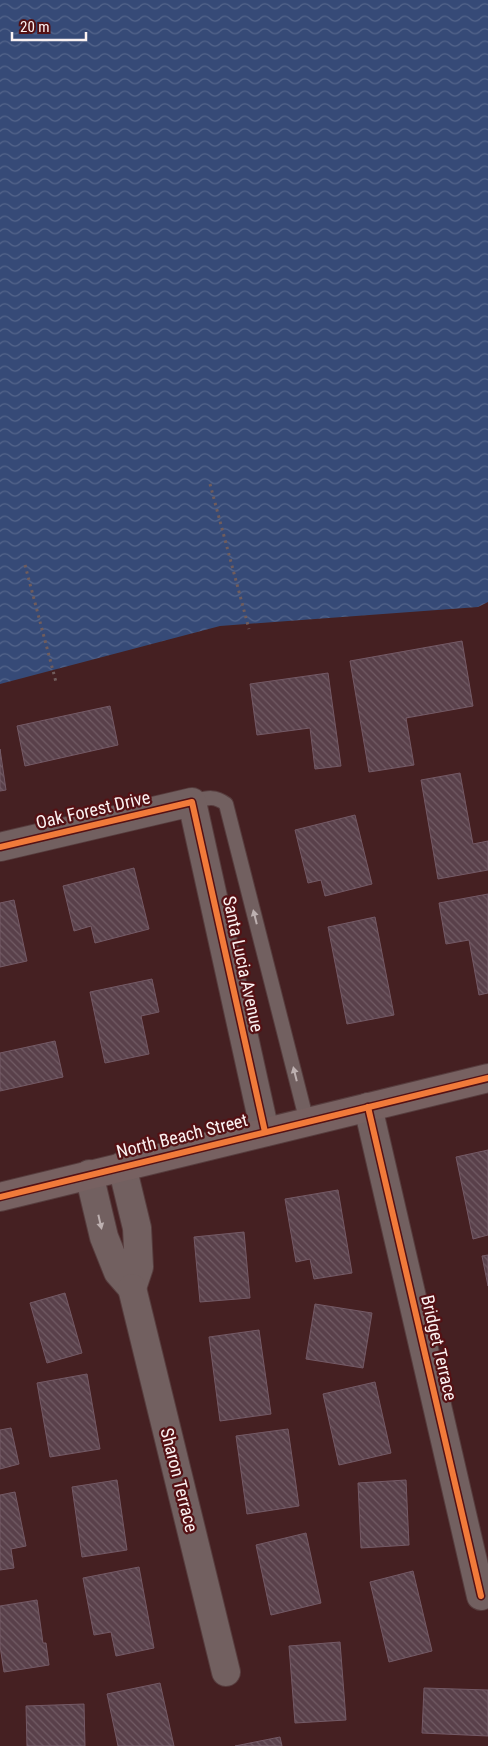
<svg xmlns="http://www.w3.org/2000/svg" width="488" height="1746" font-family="'Roboto Condensed',sans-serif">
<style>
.water{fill:url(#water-waves)}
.building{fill:url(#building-back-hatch);stroke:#745a66}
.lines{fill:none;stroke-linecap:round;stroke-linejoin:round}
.lane-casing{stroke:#573d3e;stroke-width:16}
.street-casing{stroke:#573d3e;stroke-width:30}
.secondary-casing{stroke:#573d3e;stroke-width:30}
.path{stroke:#705c5c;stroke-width:3;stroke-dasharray:2.5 4;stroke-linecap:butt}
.lane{stroke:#726060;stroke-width:14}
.street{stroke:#726060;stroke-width:28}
.secondary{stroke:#776161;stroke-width:28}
.cycleway-casing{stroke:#541114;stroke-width:9}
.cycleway{stroke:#f17a3a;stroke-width:6}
.oneway{fill:#bdb0b0}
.labels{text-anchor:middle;stroke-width:4.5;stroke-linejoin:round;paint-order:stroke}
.street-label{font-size:18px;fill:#fbf2f2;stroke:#541114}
</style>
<defs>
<pattern id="water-waves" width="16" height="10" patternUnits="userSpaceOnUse" patternTransform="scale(1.25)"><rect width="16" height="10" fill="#364a77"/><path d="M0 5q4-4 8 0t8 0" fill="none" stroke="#54658b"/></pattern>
<pattern id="building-back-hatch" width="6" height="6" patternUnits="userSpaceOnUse" patternTransform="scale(1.25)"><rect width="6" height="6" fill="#59404a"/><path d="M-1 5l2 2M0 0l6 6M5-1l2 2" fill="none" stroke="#725c65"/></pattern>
</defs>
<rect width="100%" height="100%" fill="#452022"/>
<polygon class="water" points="0,0 488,0 488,602 478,607 220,626 0,684"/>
<g class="building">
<polygon points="462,641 473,706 406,718 414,765 369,772 350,661"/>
<polygon points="328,673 341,766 315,769 310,728 257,735 250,684"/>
<polygon points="110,706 118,745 25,766 17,726"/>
<polygon points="0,749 6,790 0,791"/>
<polygon points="460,773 473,844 488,841 488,870 438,879 421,780"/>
<polygon points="355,815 372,884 325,896 321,880 308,883 295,830"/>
<polygon points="134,868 149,929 95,943 91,926 74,931 63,886"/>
<polygon points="488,894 488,993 479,995 469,940 446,944 439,903"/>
<polygon points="14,900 27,961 0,967 0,903"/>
<polygon points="375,917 394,1015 347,1024 328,927"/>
<polygon points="152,979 159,1012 141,1016 149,1054 105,1063 90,992"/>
<polygon points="55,1041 63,1077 0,1091 0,1053"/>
<polygon points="488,1150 488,1235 473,1239 456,1157"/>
<polygon points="338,1190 352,1273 314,1279 310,1259 296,1262 285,1199"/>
<polygon points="244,1232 250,1298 200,1302 194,1237"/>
<polygon points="488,1255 488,1286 482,1256"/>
<polygon points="65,1293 82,1353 47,1363 30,1303"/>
<polygon points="315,1304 372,1313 363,1368 306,1359"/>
<polygon points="259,1330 271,1414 220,1421 209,1337"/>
<polygon points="87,1374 100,1449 50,1457 37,1383"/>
<polygon points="375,1382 391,1453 339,1465 323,1394"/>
<polygon points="11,1428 19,1464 0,1469 0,1430"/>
<polygon points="288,1429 299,1506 247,1514 236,1436"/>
<polygon points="117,1480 127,1550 82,1557 72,1487"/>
<polygon points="406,1480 409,1545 361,1548 358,1483"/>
<polygon points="15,1492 26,1546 11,1549 14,1568 0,1570 0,1495"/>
<polygon points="306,1533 321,1603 271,1615 256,1545"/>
<polygon points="139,1567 154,1648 116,1656 111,1632 94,1635 83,1578"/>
<polygon points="413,1571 432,1651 389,1662 370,1582"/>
<polygon points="37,1600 43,1643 46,1643 49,1665 4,1672 0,1646 0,1606"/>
<polygon points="340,1642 346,1720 295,1723 289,1646"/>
<polygon points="160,1683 174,1746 118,1746 107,1694"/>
<polygon points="424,1688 488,1690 488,1736 422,1733"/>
<polygon points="84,1704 85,1746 27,1746 26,1706"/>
<polygon points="280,1737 282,1746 235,1746"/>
</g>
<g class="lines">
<g class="lane-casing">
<path id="lane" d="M192 802C207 798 214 795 226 804L307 1122"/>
</g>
<g class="street-casing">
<g id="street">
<polyline points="0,847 192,802 265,1132"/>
<polyline points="368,1107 481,1596"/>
<polyline points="89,1174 104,1237 118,1272 132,1288 139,1267 137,1228 122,1166"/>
<polyline points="132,1288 226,1672"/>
</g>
</g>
<g class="secondary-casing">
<polyline id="secondary" points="0,1197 488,1078"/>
</g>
<g class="path">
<polyline points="210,484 249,629"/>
<polyline points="25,565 56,682"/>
</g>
<use href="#lane" class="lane"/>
<use href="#street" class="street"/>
<use href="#secondary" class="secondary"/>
<g class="cycleway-casing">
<g id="cycleway">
<polyline points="0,847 192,802 265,1132"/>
<polyline points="368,1107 481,1596"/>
<polyline points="0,1197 488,1078"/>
</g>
</g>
<use href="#cycleway" class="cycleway"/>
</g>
<defs><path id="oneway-solid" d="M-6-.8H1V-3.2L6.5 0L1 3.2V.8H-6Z" transform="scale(1.25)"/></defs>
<g class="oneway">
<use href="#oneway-solid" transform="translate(255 917) rotate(-104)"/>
<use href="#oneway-solid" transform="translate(295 1074) rotate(-104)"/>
<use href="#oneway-solid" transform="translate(100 1222) rotate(77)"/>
</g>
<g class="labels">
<g class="street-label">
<text transform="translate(93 810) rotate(-13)" y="6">Oak Forest Drive</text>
<text transform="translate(243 964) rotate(78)" y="6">Santa Lucia Avenue</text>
<text transform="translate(182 1136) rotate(-14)" y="6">North Beach Street</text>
<text transform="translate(439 1348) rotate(77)" y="6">Bridget Terrace</text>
<text transform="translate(179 1480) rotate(76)" y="6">Sharon Terrace</text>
</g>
</g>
<path d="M12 32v8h74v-8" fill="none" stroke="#fbf2f2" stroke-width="2.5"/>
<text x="20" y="32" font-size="15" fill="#fbf2f2" stroke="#541114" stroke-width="4" paint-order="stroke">20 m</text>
</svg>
